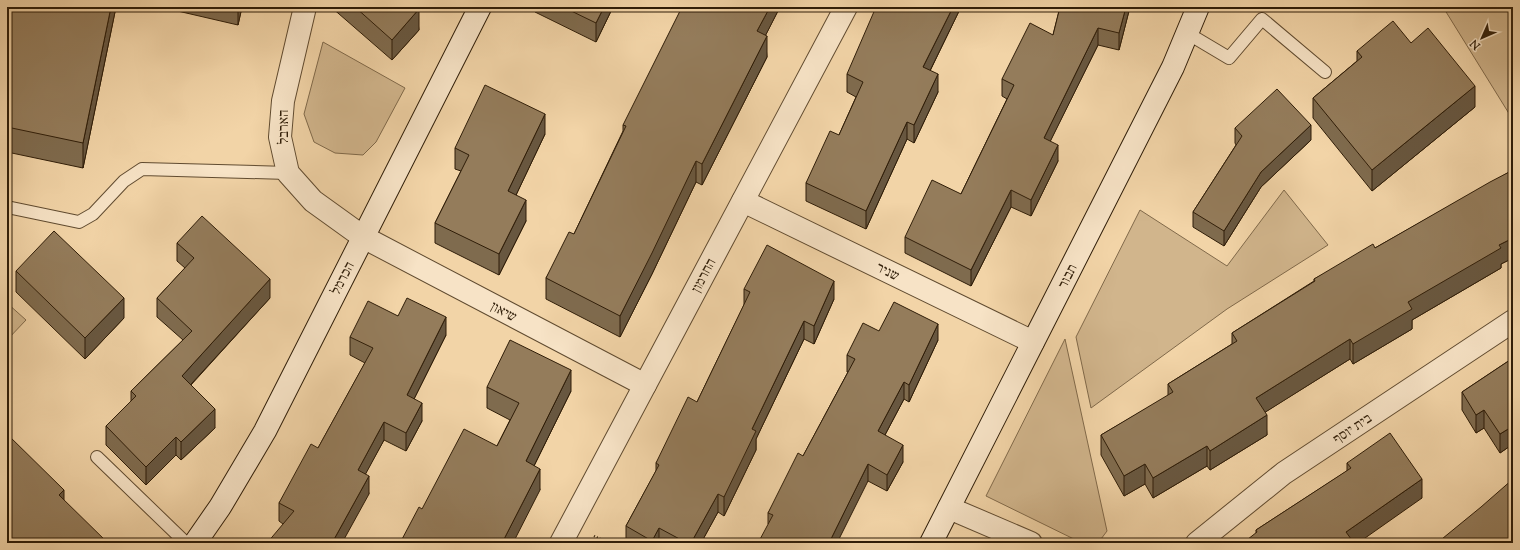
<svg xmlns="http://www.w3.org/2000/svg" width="1520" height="550" font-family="'Sorts Mill Goudy','Frank Ruhl Libre',serif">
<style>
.green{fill:#d1b58c;stroke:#80694a}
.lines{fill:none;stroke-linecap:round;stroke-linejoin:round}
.lane-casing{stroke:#604b30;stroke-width:14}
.street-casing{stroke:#604b30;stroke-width:24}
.secondary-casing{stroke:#2f1d08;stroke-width:24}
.path{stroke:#2f1d08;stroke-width:2.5;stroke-dasharray:1 2;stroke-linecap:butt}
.lane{stroke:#f7e3c6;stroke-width:12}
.street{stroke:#f7e3c6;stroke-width:22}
.secondary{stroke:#f7e3c6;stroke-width:22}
.wall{fill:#7f6b4e;stroke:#2f1d08}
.shaded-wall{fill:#685740;stroke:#2f1d08}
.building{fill:#947c5b;stroke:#2f1d08}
.labels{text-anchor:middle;stroke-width:3.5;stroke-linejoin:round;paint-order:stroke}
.street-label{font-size:14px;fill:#2f1d08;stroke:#f7e3c6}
</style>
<rect width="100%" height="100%" fill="#f2d4a7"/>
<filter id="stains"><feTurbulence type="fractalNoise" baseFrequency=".005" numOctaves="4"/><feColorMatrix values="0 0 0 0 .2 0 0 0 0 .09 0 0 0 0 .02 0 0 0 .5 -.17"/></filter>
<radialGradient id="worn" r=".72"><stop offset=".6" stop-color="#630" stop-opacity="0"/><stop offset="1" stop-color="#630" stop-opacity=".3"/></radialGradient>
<g class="green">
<polygon points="1443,7 1513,7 1513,120"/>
<polygon points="323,42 405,88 376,142 363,155 335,153 314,142 304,114"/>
<polygon points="1284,190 1328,245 1227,309 1091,408 1076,337 1140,210 1227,266"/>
<polygon points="7,303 26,320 7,340"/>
<polygon points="1065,339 1107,531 1098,543 1082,543 986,496"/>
</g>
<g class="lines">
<g class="lane-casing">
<g id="lane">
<polyline points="1187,33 1229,58 1262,19 1325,72"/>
<polyline points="7,207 79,222 93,214 124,181 142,169 288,173"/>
<polyline points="97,457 186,543"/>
</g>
</g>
<g class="street-casing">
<g id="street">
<polyline points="305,7 283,101 280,137 288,173 313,201 363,237 645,385"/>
<polyline points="743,201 1033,342"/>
<polyline points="949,508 1031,543"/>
<polyline points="561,543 846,7"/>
<polyline points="1197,543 1284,473 1513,321"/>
</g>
</g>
<g class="secondary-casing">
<g id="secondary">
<polyline points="195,543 220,507 265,431 480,7"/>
<polyline points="931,543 1173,67 1198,7"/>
</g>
</g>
<polyline class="path" points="594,536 608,543"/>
<use href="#lane" class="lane"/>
<use href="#street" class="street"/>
<use href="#secondary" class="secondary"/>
</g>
<g class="wall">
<polygon points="7,7 116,7 83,168 7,152"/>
<polygon points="169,7 242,7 238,25 169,9"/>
<polygon points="331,7 416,7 419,30 392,60"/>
<polygon points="535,7 613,7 596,42 535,12"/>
<polygon points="780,7 765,36 767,57 702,185 696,182 652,274 620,337 546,299 546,278 574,234 623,131 623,125"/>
<polygon points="961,7 930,71 938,92 914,143 907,139 866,229 806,201 806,183 839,135 856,97 847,92 847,74"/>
<polygon points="1060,7 1130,7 1119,50 1098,45 1050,141 1058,161 1031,216 1011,207 971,286 905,253 905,237 961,194 1007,99 1002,96 1002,79 1053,35"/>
<polygon points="1411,43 1475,107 1372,191 1313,118 1313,98 1357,61 1357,51"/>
<polygon points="1235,128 1311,140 1261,187 1224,246 1193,227 1193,212 1236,145 1235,143"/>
<polygon points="545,134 516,195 526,221 499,275 435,243 435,223 461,171 455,169 455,148"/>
<polygon points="1513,170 1513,258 1501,264 1501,268 1412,320 1412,329 1353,364 1350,359 1265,412 1267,435 1210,470 1207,466 1153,498 1145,484 1124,496 1101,455 1101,435 1168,396 1168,384 1232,344 1232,333 1314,281 1314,279 1375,248"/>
<polygon points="177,243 270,298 191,385 215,428 181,460 176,455 146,485 106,445 106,426 131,401 131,391 183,340 157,317 157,298 185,268 177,261"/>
<polygon points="16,271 124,318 85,359 16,292"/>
<polygon points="744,289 834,299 814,344 804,339 756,439 756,450 724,516 718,512 701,543 626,543 626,526 656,471 656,463 697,402 744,305"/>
<polygon points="398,316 446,335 414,399 422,421 406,451 384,440 365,474 369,494 283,524 279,521 279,503 318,448 365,363 350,355 350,337"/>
<polygon points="879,331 938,340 909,402 904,399 885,435 903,462 887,491 868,481 768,524 768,513 803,456 848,372 847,372 847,355"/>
<polygon points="1513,358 1513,444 1500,453 1484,428 1476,433 1462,410 1462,392"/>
<polygon points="487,387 571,391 534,466 540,490 497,446 510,420 487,408"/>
<polygon points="1347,463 1422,498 1256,533 1256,530 1347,471"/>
</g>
<g class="shaded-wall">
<polygon points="111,7 116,7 83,168 83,143"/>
<polygon points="238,7 242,7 238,25"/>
<polygon points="604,7 613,7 596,42 596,23"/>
<polygon points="770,7 780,7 757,52 757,31"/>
<polygon points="953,7 961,7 923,85 923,67"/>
<polygon points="1126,7 1130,7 1119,50 1119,33"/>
<polygon points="419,9 419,30 392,60 392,40"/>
<polygon points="1098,28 1098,45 1044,154 1044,138"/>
<polygon points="767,36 767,57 702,185 702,164"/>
<polygon points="938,74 938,92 914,143 914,125"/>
<polygon points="1475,86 1475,107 1372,191 1372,170"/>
<polygon points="545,114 545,134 508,212 508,191"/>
<polygon points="907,122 907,139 866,229 866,211"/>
<polygon points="1311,125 1311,140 1261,187 1224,246 1224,231 1261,172"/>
<polygon points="1058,145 1058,161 1031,216 1031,200"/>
<polygon points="696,161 696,182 652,274 620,337 620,316"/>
<polygon points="1011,190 1011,207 971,286 971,270"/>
<polygon points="526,200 526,221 499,275 499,254"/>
<polygon points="1513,238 1513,258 1501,264 1501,268 1412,320 1412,329 1353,364 1353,344 1408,302 1499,245"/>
<polygon points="270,279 270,298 182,394 182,376"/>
<polygon points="834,281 834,299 814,344 814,326"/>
<polygon points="124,298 124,318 85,359 85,338"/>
<polygon points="446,317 446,335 407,413 407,395"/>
<polygon points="804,321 804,339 756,439 756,450 724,516 724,497 752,429"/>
<polygon points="938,324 938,340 909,402 909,385"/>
<polygon points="1350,339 1350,359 1256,418 1256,398"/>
<polygon points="571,370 571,391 526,482 526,461"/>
<polygon points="904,382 904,399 878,448 878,431"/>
<polygon points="422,403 422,421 406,451 406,433"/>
<polygon points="215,409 215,428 181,460 181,442"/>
<polygon points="1484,410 1484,428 1476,433 1476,415"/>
<polygon points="1267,415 1267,435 1210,470 1210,451"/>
<polygon points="384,422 384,440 358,488 358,470"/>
<polygon points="1513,426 1513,444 1500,453 1500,434"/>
<polygon points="176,437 176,455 146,485 146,467"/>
<polygon points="903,445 903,462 887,491 887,475"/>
<polygon points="1207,446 1207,466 1153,498 1153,478"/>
<polygon points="868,464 868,481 837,543 829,543"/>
<polygon points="1145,464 1145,484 1124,496 1124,476"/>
<polygon points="540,469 540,490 513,543 502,543"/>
<polygon points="369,476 369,494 342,543 332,543"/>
<polygon points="1422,479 1422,498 1358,543 1346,543 1346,532"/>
<polygon points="64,490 64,514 59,495"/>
<polygon points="718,494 718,512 701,543 691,543"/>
<polygon points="659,528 659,543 652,543 652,541"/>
</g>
<g class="building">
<polygon points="7,7 111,7 83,143 7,127"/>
<polygon points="355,7 416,7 419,9 392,40"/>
<polygon points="563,7 604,7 596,23"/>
<polygon points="682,7 770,7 757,31 767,36 702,164 696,161 652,253 620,316 546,278 569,232 574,234 626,126 623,125"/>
<polygon points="876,7 953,7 923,67 938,74 914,125 907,122 866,211 806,183 830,131 839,135 863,82 847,74"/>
<polygon points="1060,7 1126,7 1119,33 1098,28 1044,138 1058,145 1031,200 1011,190 971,270 905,237 932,180 961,194 1014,85 1002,79 1030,23 1053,35"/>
<polygon points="1393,21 1411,43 1428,28 1475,86 1372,170 1313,98 1362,57 1357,51"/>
<polygon points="485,85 545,114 508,191 526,200 499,254 435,223 469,155 455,148"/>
<polygon points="1277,89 1311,125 1261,172 1224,231 1193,212 1242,136 1235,128"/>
<polygon points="1513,170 1513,238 1499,245 1501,248 1408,302 1412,309 1353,344 1350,339 1256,398 1267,415 1210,451 1207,446 1153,478 1145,464 1124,476 1101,435 1173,392 1168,384 1237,341 1232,333 1315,281 1314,279 1373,244 1375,248 1490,182"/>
<polygon points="202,216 270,279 182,376 215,409 181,442 176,437 146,467 106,426 136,396 131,391 192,331 157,298 194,258 177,243"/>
<polygon points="54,231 124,298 85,338 16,271"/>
<polygon points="767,245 834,281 814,326 804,321 752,429 756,431 724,497 718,494 691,543 687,543 659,528 652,541 626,526 659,465 656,463 688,397 697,402 750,292 744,289"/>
<polygon points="407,298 446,317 407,395 422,403 406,433 384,422 358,470 369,476 332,543 267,543 294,511 279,503 311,444 318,448 373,348 350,337 368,301 398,316"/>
<polygon points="894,302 938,324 909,385 904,382 878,431 903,445 887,475 868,464 829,543 758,543 773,515 768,513 798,453 803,456 855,359 847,355 863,323 879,331"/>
<polygon points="510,340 571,370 526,461 540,469 502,543 400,543 419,507 422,509 464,429 497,446 519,403 487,387"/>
<polygon points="1513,358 1513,426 1500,434 1484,410 1476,415 1462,392"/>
<polygon points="1390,433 1422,479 1346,532 1354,543 1243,543 1257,532 1256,530 1351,468 1347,463"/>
<polygon points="7,434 64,490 59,495 108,543 7,543"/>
<polygon points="1513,479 1513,543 1437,543 1481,507"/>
</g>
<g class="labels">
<g class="street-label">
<text transform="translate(283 127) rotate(-90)" y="5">הארבל</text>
<text transform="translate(888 271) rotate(26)" y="5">שניר</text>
<text transform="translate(703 275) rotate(-62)" y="5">החרמון</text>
<text transform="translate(1067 276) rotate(-63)" y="5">תבור</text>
<text transform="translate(342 278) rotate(-63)" y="5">הכרמל</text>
<text transform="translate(504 311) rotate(28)" y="5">שיאון</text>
<text transform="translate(1352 428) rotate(-34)" y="5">בית יוסף</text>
</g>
</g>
<rect width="1520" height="550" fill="none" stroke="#f2d4a7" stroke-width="24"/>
<rect x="8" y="8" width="1504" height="534" fill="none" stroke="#2f1d08" stroke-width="2"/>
<rect x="12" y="12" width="1496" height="526" fill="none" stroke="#2f1d08"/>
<g transform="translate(1482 38) rotate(225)" stroke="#f7e3c6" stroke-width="3" paint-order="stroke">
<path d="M0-3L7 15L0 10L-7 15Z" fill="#2f1d08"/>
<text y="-6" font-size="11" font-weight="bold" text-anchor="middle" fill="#2f1d08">N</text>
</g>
<rect width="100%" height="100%" filter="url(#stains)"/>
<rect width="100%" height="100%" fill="url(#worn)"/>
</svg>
